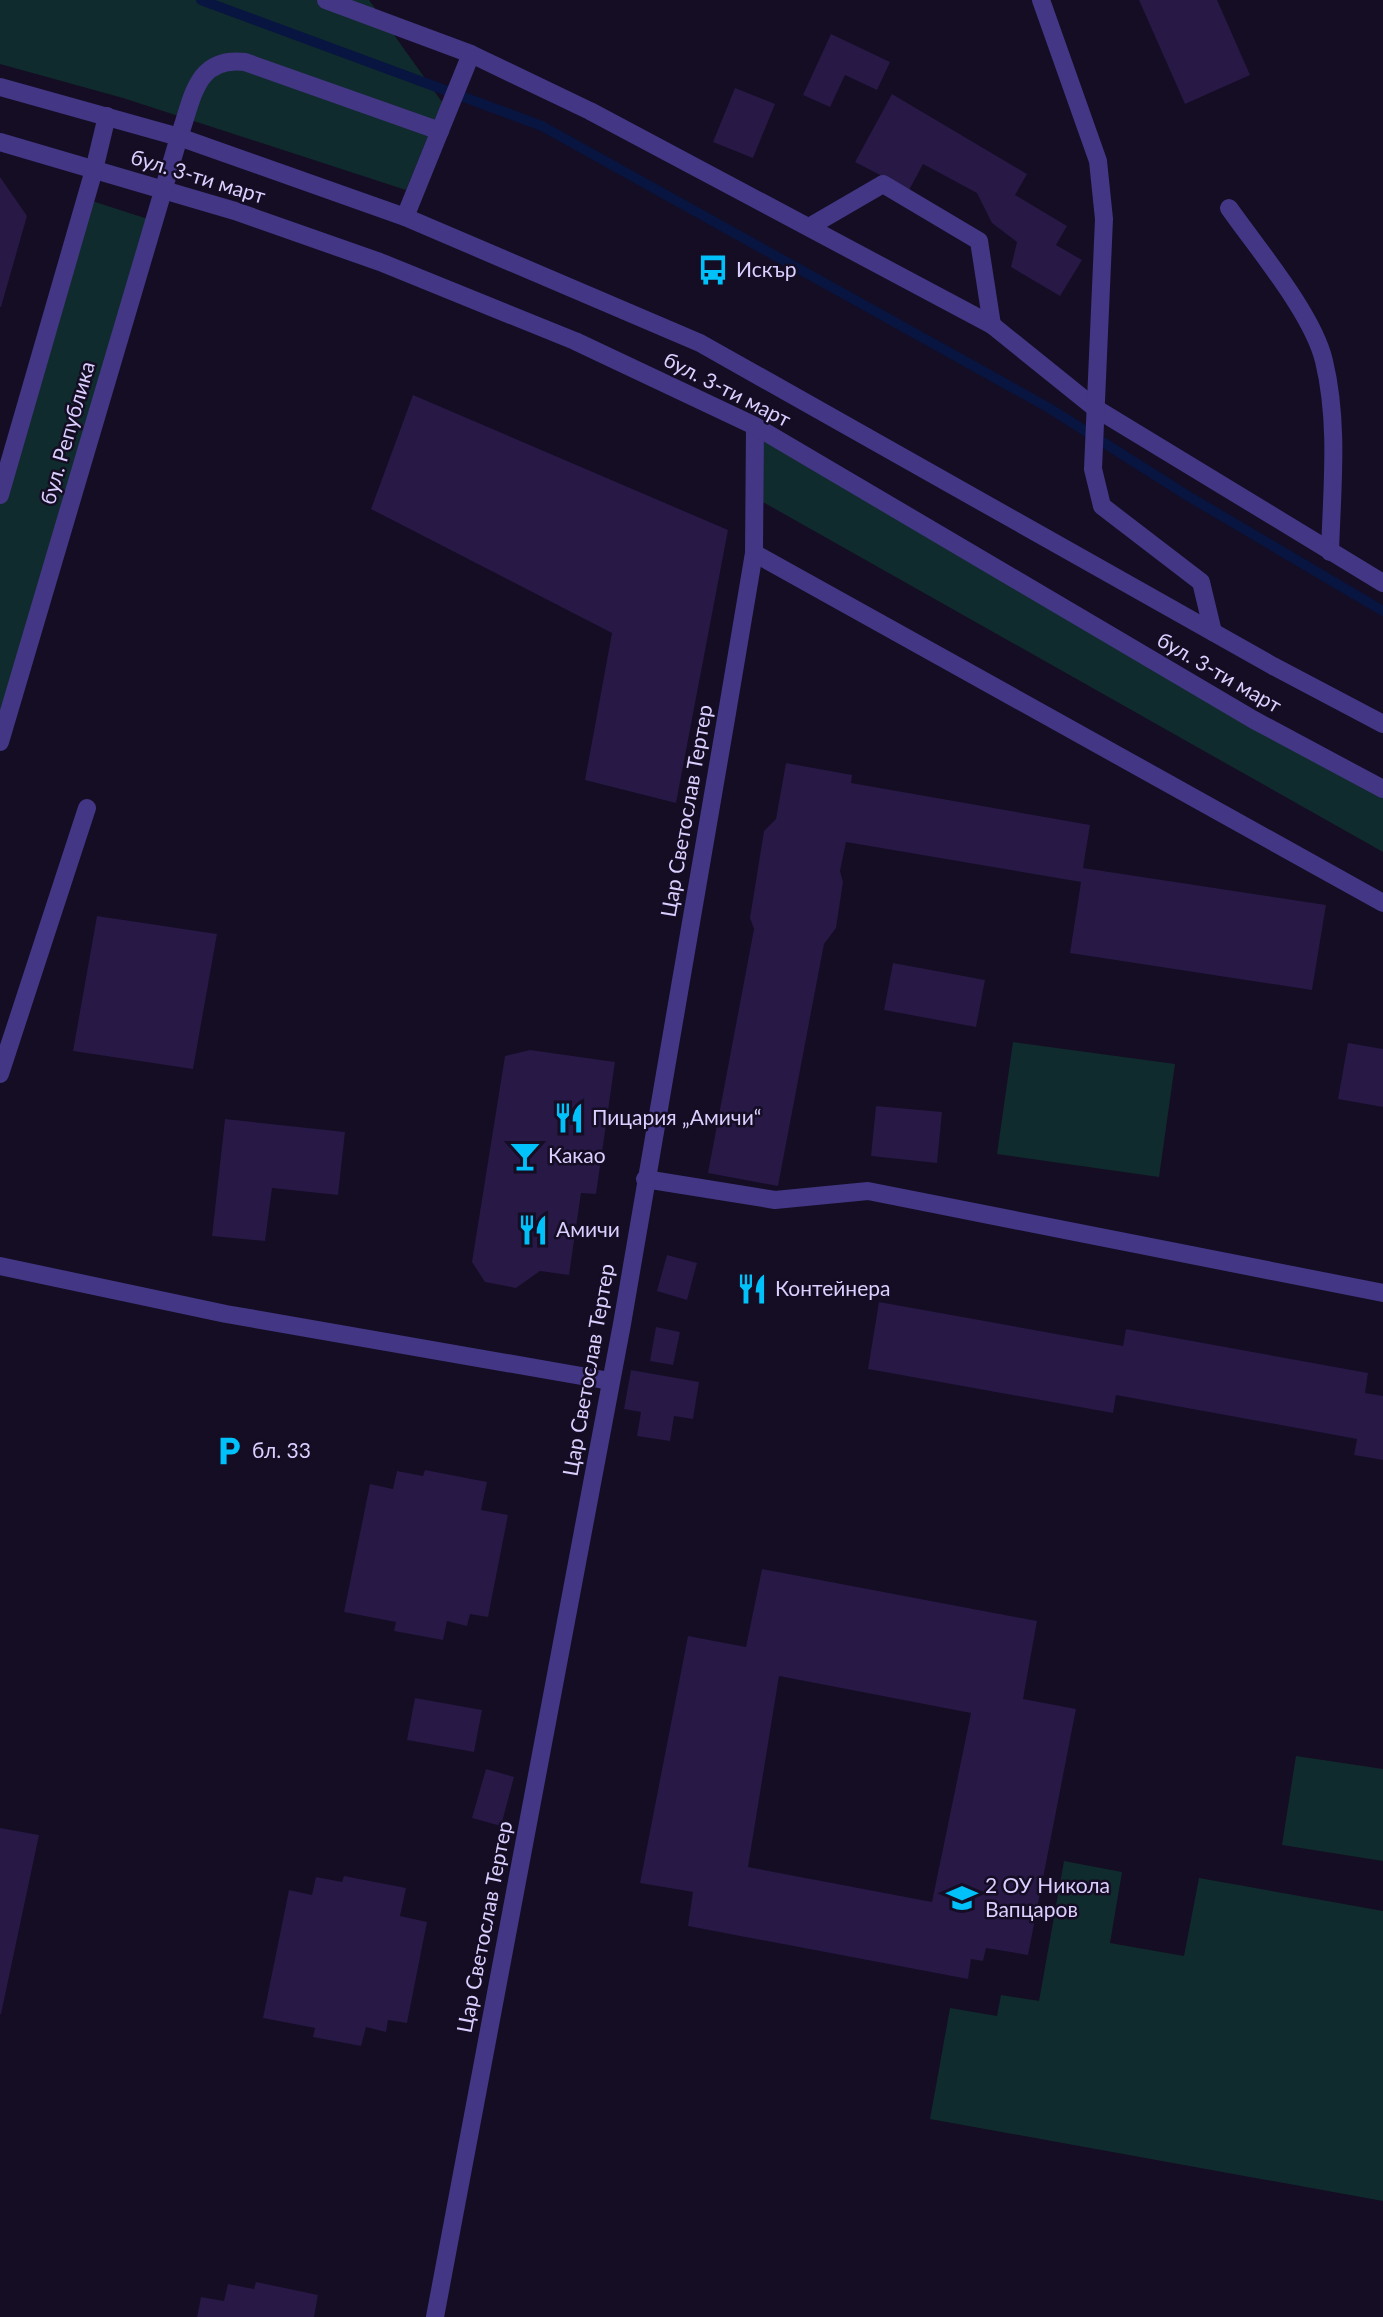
<svg xmlns="http://www.w3.org/2000/svg" width="1383" height="2317" font-family="Lato,sans-serif">
<style>
.green{fill:#102b2d}
.lines{fill:none;stroke-linecap:round;stroke-linejoin:round}
.stream{stroke:#081541;stroke-width:10}
.building{fill:#271845;fill-rule:evenodd}
.service{stroke:#433684;stroke-width:18}
.minor{stroke:#433684;stroke-width:18}
.tertiary{stroke:#433684;stroke-width:18}
.labels{text-anchor:middle;stroke-width:5;stroke-linejoin:round;paint-order:stroke}
.street-label{font-size:21px;fill:#dbcfff;stroke:#140d23}
.poi-label{font-size:21px;fill:#dbcfff;stroke:#140d23;text-anchor:start}
</style>
<rect width="100%" height="100%" fill="#140d23"/>
<g class="green">
<polygon points="0,0 369,0 442,102 406,190 123,98 0,64"/>
<polygon points="86,199 154,221 0,742 0,495"/>
<polygon points="755,426 1383,789 1383,852 754,497"/>
<polygon points="1013,1042 1175,1064 1159,1177 997,1154"/>
<polygon points="1296,1756 1383,1769 1383,1861 1282,1845"/>
<polygon points="1064,1861 1122,1872 1110,1943 1184,1956 1199,1878 1383,1911 1383,2201 930,2119 950,2008 997,2016 1001,1995 1039,2001"/>
</g>
<g class="lines">
<polyline class="stream" points="201,0 542,126 1049,408 1188,496 1383,611"/>
</g>
<g class="building">
<polygon points="1139,0 1217,0 1250,75 1185,104"/>
<polygon points="831,34 890,62 877,90 845,75 830,107 803,95"/>
<polygon points="735,88 775,104 753,158 713,142"/>
<polygon points="892,94 1027,174 1015,195 1067,226 1056,245 1082,260 1060,296 1011,267 1017,242 992,223 977,193 923,164 909,190 855,162"/>
<polygon points="0,177 27,216 1,307 0,307"/>
<polygon points="413,395 728,530 676,803 585,780 612,633 371,509"/>
<polygon points="786,763 852,775 851,783 1090,825 1083,868 1326,905 1312,990 1070,953 1081,882 846,842 840,871 843,882 836,928 824,944 778,1186 708,1173 754,929 750,918 764,831 776,819"/>
<polygon points="97,916 217,934 193,1069 73,1051"/>
<polygon points="893,963 985,980 976,1027 884,1010"/>
<polygon points="1348,1043 1383,1049 1383,1107 1338,1099"/>
<polygon points="530,1050 615,1062 596,1194 581,1193 569,1275 540,1271 516,1288 485,1282 472,1262 505,1056"/>
<polygon points="876,1106 942,1112 937,1163 871,1156"/>
<polygon points="225,1119 345,1132 338,1195 272,1188 265,1241 212,1236"/>
<polygon points="667,1255 697,1263 687,1300 657,1291"/>
<polygon points="879,1302 1123,1346 1126,1329 1368,1373 1365,1393 1383,1396 1383,1460 1354,1455 1357,1439 1116,1395 1113,1413 868,1369"/>
<polygon points="656,1327 680,1332 673,1365 650,1361"/>
<polygon points="631,1370 699,1382 693,1419 674,1416 670,1441 637,1436 641,1412 624,1409"/>
<polygon points="425,1470 487,1482 481,1510 508,1515 488,1617 470,1614 467,1626 447,1621 443,1640 394,1631 396,1622 344,1612 370,1484 393,1489 397,1471 423,1476"/>
<path d="M762 1569 1037 1621 1023 1699 1076 1709 1028 1955 986 1948 983 1961 971 1959 968 1979 688 1926 693 1892 640 1883 688 1636 746 1647ZM779 1676 971 1713 932 1902 748 1867Z"/>
<polygon points="415,1698 482,1710 474,1752 407,1740"/>
<polygon points="486,1769 514,1777 501,1826 472,1818"/>
<polygon points="0,1828 39,1835 1,2014 0,2014"/>
<polygon points="344,1876 406,1888 400,1916 427,1922 407,2023 388,2020 386,2032 366,2027 361,2046 313,2037 315,2028 263,2018 289,1890 312,1895 316,1877 342,1882"/>
<polygon points="256,2282 318,2295 314,2317 197,2317 201,2297 224,2301 228,2284 254,2289"/>
</g>
<g class="lines">
<g class="service">
<path d="M1229 208C1257 248 1313 314 1324 361 1339 423 1332 488 1330 552"/>
<polyline points="809,227 883,184 979,241 992,325"/>
<polyline points="754,553 1383,903"/>
<polyline points="0,1074 87,808"/>
<polyline points="645,1179 775,1200 868,1191 1383,1293"/>
</g>
<g class="minor">
<polyline points="326,0 471,54 590,111 992,325 1095,408 1383,583"/>
<polyline points="1041,0 1098,161 1104,219 1093,469 1102,506 1201,582 1213,632"/>
<path d="M179 137C193 99 195 56 245 62L440 131"/>
<polyline points="405,217 471,54"/>
<polyline points="0,1266 226,1314 610,1381"/>
<polyline points="435,2317 622,1324 727,713 754,553 755,426"/>
</g>
<g class="tertiary">
<polyline points="0,87 179,137 405,217 700,343 1273,666 1383,724"/>
<polyline points="0,142 235,211 380,262 575,341 755,426 1254,720 1383,789"/>
<polyline points="0,495 94,170 107,116"/>
<polyline points="0,742 179,137"/>
</g>
</g>
<defs>
<g id="bus-bare" transform="scale(2.415)"><path d="M-5-6H5V4H4V6H2V4H-2V6H-4V4H-5ZM-3.5-4V0h7V-4ZM-3.5 1.2v1.5H-2V1.2ZM2 1.2v1.5H3.5V1.2Z" fill="#00c1fa" stroke="#140d23" stroke-width="2.5" paint-order="stroke"/></g>
<g id="restaurant-bare" transform="scale(2.415)"><path d="M-5-6h1v4h1v-4h1v4h1v-4h1v5L-1.5 .5V6h-2V.5L-5-1ZM5-6V6H3V1.5H1.5Q1.5-4 5-6Z" fill="#00c1fa" stroke="#140d23" stroke-width="2.5" paint-order="stroke"/></g>
<g id="bar-bare" transform="scale(2.415)"><path d="M-6-5H6L.8 .8V4.5H3.5V6h-7V4.5H-.8V.8Z" fill="#00c1fa" stroke="#140d23" stroke-width="2.5" paint-order="stroke"/></g>
<g id="parking-bare" transform="scale(2.415)"><path d="M-3.5-5.5H1a3.5 3.5 0 0 1 0 7H-1V5.5H-3.5ZM-1-3.4V-.6H.8a1.4 1.4 0 0 0 0-2.8Z" fill="#00c1fa" stroke="#140d23" stroke-width="2.5" paint-order="stroke"/></g>
<g id="school-bare" transform="scale(2.415)"><path d="M0-5L7-2L0 1L-7-2ZM-4 1L0 2.5L4 1V4Q0 6-4 4Z" fill="#00c1fa" stroke="#140d23" stroke-width="2.5" paint-order="stroke"/></g>
</defs>
<g fill-rule="evenodd">
<use href="#bus-bare" x="713" y="270"/>
<use href="#restaurant-bare" x="569" y="1118"/>
<use href="#bar-bare" x="525" y="1156"/>
<use href="#restaurant-bare" x="533" y="1230"/>
<use href="#restaurant-bare" x="752" y="1289"/>
<use href="#parking-bare" x="229" y="1451"/>
<use href="#school-bare" x="962" y="1898"/>
</g>
<g class="labels">
<g class="street-label">
<text transform="translate(198 177) rotate(17)" y="7">бул. 3-ти март</text>
<text transform="translate(727 390) rotate(27)" y="7">бул. 3-ти март</text>
<text transform="translate(68 433) rotate(-74)" y="7">бул. Република</text>
<text transform="translate(1219 673) rotate(30)" y="7">бул. 3-ти март</text>
<text transform="translate(687 811) rotate(-80)" y="7">Цар Светослав Тертер</text>
<text transform="translate(589 1370) rotate(-80)" y="7">Цар Светослав Тертер</text>
<text transform="translate(485 1927) rotate(-79)" y="7">Цар Светослав Тертер</text>
</g>
<g class="poi-label">
<text x="736" y="277">Искър</text>
<text x="592" y="1125">Пицария „Амичи“</text>
<text x="548" y="1163">Какао</text>
<text x="556" y="1237">Амичи</text>
<text x="775" y="1296">Контейнера</text>
<text x="252" y="1458">бл. 33</text>
<text x="985" y="1893">2 ОУ Никола<tspan x="985" dy="24">Вапцаров</tspan></text>
</g>
</g>
</svg>
